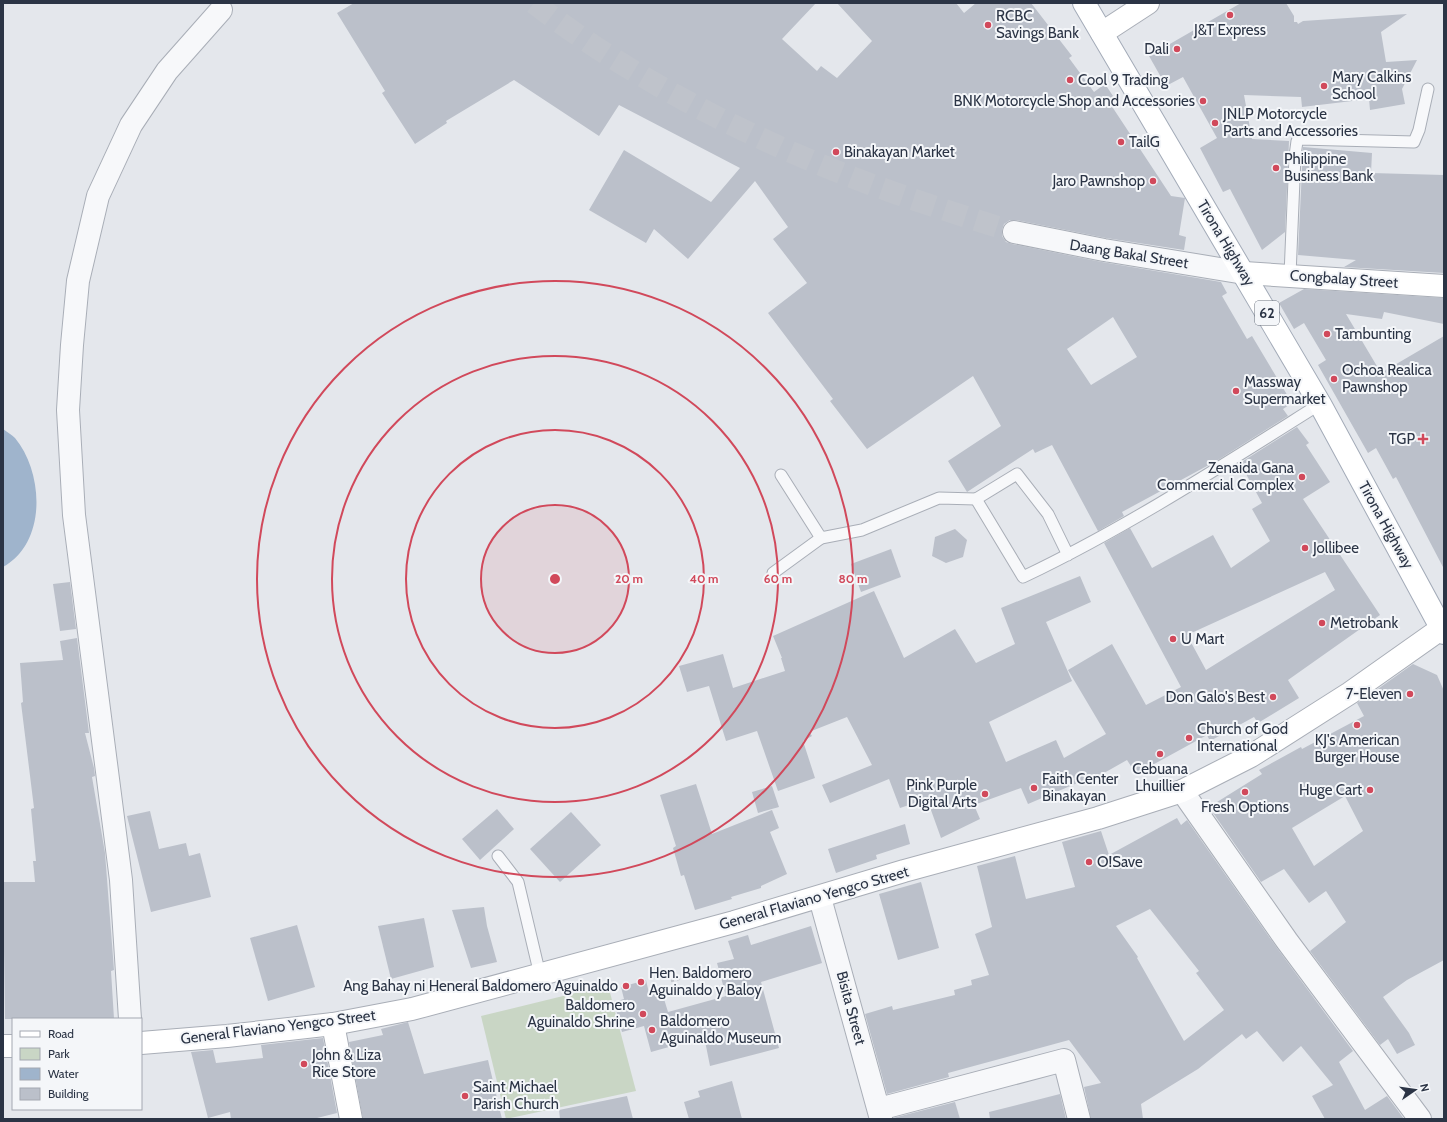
<svg xmlns="http://www.w3.org/2000/svg" width="1447" height="1122" font-family="Cabin,sans-serif">
<style>
.green{fill:#c9d6c5}
.water{fill:#9fb4cc}
.building{fill:#bbc0ca;fill-rule:evenodd}
.lines{fill:none;stroke-linecap:round;stroke-linejoin:round}
.street-tunnel{stroke:#bfc3cb;stroke-width:22;stroke-dasharray:22 11;stroke-linecap:butt}
.lane-casing{stroke:#a9aeb7;stroke-width:13}
.street-casing{stroke:#a9aeb7;stroke-width:24}
.secondary-casing{stroke:#a9aeb7;stroke-width:24}
.primary-casing{stroke:#a3abb8;stroke-width:24}
.path{stroke:#c2c5cb;stroke-width:2.5;stroke-dasharray:3 3;stroke-linecap:butt}
.lane{stroke:#f7f8fa;stroke-width:11}
.street{stroke:#f7f8fa;stroke-width:22}
.secondary{stroke:#fff;stroke-width:22}
.primary{stroke:#fff;stroke-width:22}
.ring{fill:none;stroke:#d1495b;stroke-width:2}
.poi-dot{fill:#d1495b;stroke:#f4f6f9;stroke-width:1.5}
.labels{text-anchor:middle;stroke-width:4;stroke-linejoin:round;paint-order:stroke}
.shield{fill:#f4f6f9;stroke:#676e7b;stroke-width:1}
.shield-label{font-size:14px;font-weight:bold;fill:#2b3445}
.poi-label{font-size:15px;fill:#2b3445;stroke:#f4f6f9;text-anchor:start}
.street-label{font-size:15px;fill:#2b3445;stroke:#f4f6f9}
.centre{fill:#d1495b;stroke:#f4f6f9;stroke-width:2}
.ring-label{font-size:12px;text-anchor:middle;font-weight:bold;fill:#d1495b;stroke:#f4f6f9;stroke-width:4;stroke-linejoin:round;paint-order:stroke}
</style>
<rect width="100%" height="100%" fill="#e4e7ec"/>
<polygon class="green" points="608,985 636,1091 506,1119 481,1016"/>
<path class="water" d="M3 429C7 432 12 435 15 438 44 473 47 543 3 567Z"/>
<g class="building">
<path d="M354 3H816L782 39 817 71 821 66 837 78 872 41 837 3H956L964 13 976 3H1031L1072 56 1069 58 1094 92 1105 84 1117 102 1111 105 1171 196 1185 198 1179 235 1186 237 1184 250 1106 238 1016 220H1010L1004 224 1002 230V236L1006 242 1012 244 1102 262 1221 282 1227 293 1222 296 1247 339 1252 336 1292 403 1283 409 1288 416 1218 460 1122 512 1124 516 1098 531 1052 445 1035 453 1033 449 967 492 948 461 1001 426 973 376 867 449 830 401 833 399 768 313 807 283 773 239 788 227 755 181 688 259 654 229 646 243 589 210 624 150 711 202 740 168 619 105 599 136 514 80 446 121 447 123 415 144 382 93 385 91 337 13ZM1113 317 1137 357 1091 385 1067 349Z"/>
<polygon points="1241,3 1286,3 1294,16 1294,22 1297,22 1298,24 1303,21 1407,14 1381,32 1386,62 1417,60 1402,89 1405,104 1370,110 1369,99 1302,107 1301,97 1244,95 1252,139 1289,141 1285,232 1262,250 1230,189 1223,192 1200,148 1217,138 1183,77 1166,86 1149,56"/>
<polygon points="1303,147 1372,153 1371,173 1444,175 1444,273 1344,267 1356,260 1298,255"/>
<polygon points="1304,289 1444,298 1444,324 1384,312 1382,319 1346,314 1381,373 1444,336 1444,569 1396,477 1393,479 1376,448 1368,453 1318,365 1326,360 1304,323 1294,329 1279,303"/>
<path d="M1297 427 1309 443 1306 445 1330 482 1303 499 1380 615 1288 680 1299 698 1258 723 1254 717 1210 741 1207 735 1136 774 1127 760 1097 777 1096 775 1028 804 1021 788 974 805 980 819 941 838 927 799 900 808 889 779 830 803 822 785 872 765 847 717 809 732 812 736 803 741 815 778 778 791 757 731 726 741 709 686 687 692 679 666 723 654 733 688 785 671 781 658H782L773 636 874 591 904 658 955 629 976 663 1015 644 1001 608 1080 576 1091 602 1046 622 1072 681 989 722 1006 762 1056 740 1064 758 1106 734 1068 670 1112 644 1146 705 1181 687 1104 543 1130 528 1152 568 1213 535 1231 568 1270 541 1252 509 1262 503 1240 463ZM1325 572 1335 590 1206 670 1187 635Z"/>
<polygon points="955,529 967,540 963,557 946,563 932,556 935,537"/>
<polygon points="891,549 901,577 861,592 851,564"/>
<polygon points="70,582 76,629 60,631 53,584"/>
<polygon points="77,638 89,733 85,733 94,768 95,776 92,777 105,853 114,970 111,971 114,1019 5,1019 3,882 35,882 33,861 36,861 31,809 34,808 21,703 23,702 20,663 63,660 60,641"/>
<path d="M1413 664 1437 675 1444 691V960L1407 980 1383 997 1409 1033 1415 1045 1397 1054 1388 1039 1380 1045 1310 951 1346 922 1326 891 1309 903 1284 869 1261 882 1209 807 1262 774 1259 770 1301 747 1302 749 1364 716 1357 703 1375 692V691ZM1345 796 1363 831 1314 866 1292 828Z"/>
<polygon points="696,784 712,834 772,810 779,828 770,832 787,874 761,886 761,888 731,897 732,899 695,910 684,875 681,876 673,848 676,846 660,795"/>
<polygon points="772,786 779,807 758,813 752,792"/>
<polygon points="497,809 514,829 480,860 462,839"/>
<polygon points="150,811 159,849 186,843 189,856 200,853 211,897 151,912 127,816"/>
<polygon points="571,812 601,845 560,882 530,849"/>
<path d="M1177 818 1181 825 1187 820 1277 948 1353 1051 1339 1062 1365 1110 1387 1096 1404 1119H1325L1312 1096 1333 1085 1301 1046 1283 1062 1257 1031 1246 1039 1242 1034 1198 1069 1141 1104 1143 1119H1091L1084 1087 1101 1083 1069 1040 948 1073 949 1077 887 1094 865 1014 892 1006 893 1010 955 995 954 990 972 985 971 980 989 975 975 934 992 927 977 866 1015 856 1026 899 1075 887 1062 842 1101 831 1109 855ZM1150 909 1199 971 1196 973 1224 1010 1184 1041 1137 958 1138 957 1116 926Z"/>
<polygon points="905,824 910,844 876,855 877,859 836,873 828,849"/>
<polygon points="921,882 939,948 898,960 879,894"/>
<polygon points="484,907 487,926 497,962 471,968 452,910"/>
<polygon points="424,918 434,967 391,979 378,926"/>
<polygon points="297,925 315,987 268,1001 250,938"/>
<polygon points="811,926 822,963 761,982 779,1048 710,1066 705,1041 695,1043 694,1040 651,1052 644,1026 622,1032 614,1002 624,999 621,987 646,980 649,993 661,989 668,1012 726,996 717,963 734,959 728,941 748,935 751,945"/>
<polygon points="408,1022 424,1074 488,1060 502,1119 363,1119 349,1042 383,1035 381,1029"/>
<polygon points="323,1038 337,1113 313,1119 231,1119 230,1112 208,1118 191,1052 213,1050 216,1063 263,1058 261,1045"/>
<polygon points="732,1081 742,1119 689,1119 684,1102 700,1097 698,1091"/>
<polygon points="1060,1094 1066,1119 990,1119 989,1112"/>
<polygon points="627,1096 633,1119 560,1119 559,1110"/>
<polygon points="955,1102 960,1119 893,1119 893,1118"/>
</g>
<g class="lines">
<path class="street-tunnel" d="M534 3C626 75 745 136 854 178 906 198 960 215 1014 232"/>
<g class="lane-casing">
<g id="lane">
<polyline points="1290,275 1295,156 1297,141 1300,139 1414,142 1419,130 1428,89"/>
<polyline points="781,475 821,538 862,530 939,498 976,499"/>
<path d="M1068 555 1048 514 1017 474 976 499 1023 577C1126 528 1223 465 1320 404"/>
<polyline points="773,573 821,538"/>
<polyline points="498,856 518,882 540,975"/>
</g>
</g>
<g class="street-casing">
<g id="street">
<polyline points="1014,232 1104,250 1244,273"/>
<polyline points="1182,791 1287,941 1420,1119"/>
<polyline points="820,898 881,1119"/>
<polyline points="130,1019 121,880 74,515 68,410 72,345 78,281 98,196 131,125 167,71 221,10"/>
<polyline points="879,1109 1064,1060 1079,1119"/>
</g>
</g>
<g class="secondary-casing">
<g id="secondary">
<polyline points="1102,33 1148,3"/>
<polyline points="1244,273 1444,286"/>
<polyline points="333,1024 351,1119"/>
<polyline points="141,1043 227,1036 333,1024 412,1009 734,922 904,871 1098,818 1182,791 1251,756 1350,693 1442,628"/>
<polyline points="3,1046 13,1046"/>
</g>
</g>
<g class="primary-casing">
<polyline id="primary" points="1084,3 1320,404 1444,633"/>
</g>
<g class="path">
<circle cx="697" cy="974" r="3.5"/>
<polyline points="671,981 694,975"/>
</g>
<use href="#lane" class="lane"/>
<use href="#street" class="street"/>
<use href="#secondary" class="secondary"/>
<use href="#primary" class="primary"/>
</g>
<circle cx="555" cy="579" r="74" fill="#d1495b" fill-opacity=".12"/>
<g class="ring">
<circle cx="555" cy="579" r="74"/>
<circle cx="555" cy="579" r="149"/>
<circle cx="555" cy="579" r="223"/>
<circle cx="555" cy="579" r="298"/>
</g>
<g class="poi-dot">
<circle cx="1230" cy="15" r="4"/>
<circle cx="988" cy="25" r="4"/>
<circle cx="1177" cy="49" r="4"/>
<circle cx="1070" cy="80" r="4"/>
<circle cx="1324" cy="86" r="4"/>
<circle cx="1203" cy="101" r="4"/>
<circle cx="1215" cy="123" r="4"/>
<circle cx="1121" cy="142" r="4"/>
<circle cx="836" cy="152" r="4"/>
<circle cx="1276" cy="168" r="4"/>
<circle cx="1153" cy="181" r="4"/>
<circle cx="1327" cy="334" r="4"/>
<circle cx="1334" cy="379" r="4"/>
<circle cx="1236" cy="391" r="4"/>
<path d="M1421 433h4v4h4v4h-4v4h-4v-4h-4v-4h4z"/>
<circle cx="1302" cy="477" r="4"/>
<circle cx="1305" cy="548" r="4"/>
<circle cx="1322" cy="623" r="4"/>
<circle cx="1173" cy="639" r="4"/>
<circle cx="1410" cy="694" r="4"/>
<circle cx="1273" cy="697" r="4"/>
<circle cx="1357" cy="725" r="4"/>
<circle cx="1189" cy="738" r="4"/>
<circle cx="1160" cy="754" r="4"/>
<circle cx="1034" cy="788" r="4"/>
<circle cx="1370" cy="790" r="4"/>
<circle cx="1245" cy="792" r="4"/>
<circle cx="985" cy="794" r="4"/>
<circle cx="1089" cy="862" r="4"/>
<circle cx="641" cy="982" r="4"/>
<circle cx="626" cy="986" r="4"/>
<circle cx="643" cy="1014" r="4"/>
<circle cx="652" cy="1030" r="4"/>
<circle cx="304" cy="1064" r="4"/>
<circle cx="465" cy="1096" r="4"/>
</g>
<g class="labels">
<rect class="shield" x="1255" y="301" width="24" height="24" rx="3"/>
<g class="shield-label">
<text x="1267" y="318">62</text>
</g>
<g class="poi-label">
<text x="996" y="21">RCBC<tspan x="996" dy="17">Savings Bank</tspan></text>
<text x="1230" y="35" text-anchor="middle">J&amp;T Express</text>
<text x="1169" y="54" text-anchor="end">Dali</text>
<text x="1332" y="82">Mary Calkins<tspan x="1332" dy="17">School</tspan></text>
<text x="1078" y="85">Cool 9 Trading</text>
<text x="1195" y="106" text-anchor="end">BNK Motorcycle Shop and Accessories</text>
<text x="1223" y="119">JNLP Motorcycle<tspan x="1223" dy="17">Parts and Accessories</tspan></text>
<text x="1129" y="147">TailG</text>
<text x="844" y="157">Binakayan Market</text>
<text x="1284" y="164">Philippine<tspan x="1284" dy="17">Business Bank</tspan></text>
<text x="1145" y="186" text-anchor="end">Jaro Pawnshop</text>
<text x="1335" y="339">Tambunting</text>
<text x="1342" y="375">Ochoa Realica<tspan x="1342" dy="17">Pawnshop</tspan></text>
<text x="1244" y="387">Massway<tspan x="1244" dy="17">Supermarket</tspan></text>
<text x="1415" y="444" text-anchor="end">TGP</text>
<text x="1294" y="473" text-anchor="end">Zenaida Gana<tspan x="1294" dy="17">Commercial Complex</tspan></text>
<text x="1313" y="553">Jollibee</text>
<text x="1330" y="628">Metrobank</text>
<text x="1181" y="644">U Mart</text>
<text x="1402" y="699" text-anchor="end">7-Eleven</text>
<text x="1265" y="702" text-anchor="end">Don Galo's Best</text>
<text x="1197" y="734">Church of God<tspan x="1197" dy="17">International</tspan></text>
<text x="1357" y="745" text-anchor="middle">KJ's American<tspan x="1357" dy="17">Burger House</tspan></text>
<text x="1160" y="774" text-anchor="middle">Cebuana<tspan x="1160" dy="17">Lhuillier</tspan></text>
<text x="1042" y="784">Faith Center<tspan x="1042" dy="17">Binakayan</tspan></text>
<text x="977" y="790" text-anchor="end">Pink Purple<tspan x="977" dy="17">Digital Arts</tspan></text>
<text x="1362" y="795" text-anchor="end">Huge Cart</text>
<text x="1245" y="812" text-anchor="middle">Fresh Options</text>
<text x="1097" y="867">O!Save</text>
<text x="649" y="978">Hen. Baldomero<tspan x="649" dy="17">Aguinaldo y Baloy</tspan></text>
<text x="618" y="991" text-anchor="end">Ang Bahay ni Heneral Baldomero Aguinaldo</text>
<text x="635" y="1010" text-anchor="end">Baldomero<tspan x="635" dy="17">Aguinaldo Shrine</tspan></text>
<text x="660" y="1026">Baldomero<tspan x="660" dy="17">Aguinaldo Museum</tspan></text>
<text x="312" y="1060">John &amp; Liza<tspan x="312" dy="17">Rice Store</tspan></text>
<text x="473" y="1092">Saint Michael<tspan x="473" dy="17">Parish Church</tspan></text>
</g>
<g class="street-label">
<text transform="translate(1226 243) rotate(59)" y="5">Tirona Highway</text>
<text transform="translate(1129 254) rotate(9)" y="5">Daang Bakal Street</text>
<text transform="translate(1344 279) rotate(4)" y="5">Congbalay Street</text>
<text transform="translate(1386 525) rotate(61)" y="5">Tirona Highway</text>
<text transform="translate(814 898) rotate(-16)" y="5">General Flaviano Yengco Street</text>
<text transform="translate(851 1008) rotate(75)" y="5">Bisita Street</text>
<text transform="translate(278 1027) rotate(-7)" y="5">General Flaviano Yengco Street</text>
</g>
</g>
<circle cx="555" cy="579" r="6" class="centre"/>
<g class="ring-label">
<text x="629" y="583">20 m</text>
<text x="704" y="583">40 m</text>
<text x="778" y="583">60 m</text>
<text x="853" y="583">80 m</text>
</g>
<rect width="1447" height="1122" fill="none" stroke="#2b3445" stroke-width="8"/>
<rect x="12" y="1018" width="130" height="92" fill="#f4f6f9" stroke="#a4a8b1"/>
<rect x="20" y="1031" width="20" height="6" fill="#ffffff" stroke="#a4a8b1"/>
<text x="48" y="1038" font-size="12" fill="#2b3445">Road</text>
<rect x="20" y="1048" width="20" height="12" fill="#c9d6c5" stroke="#a4a8b1"/>
<text x="48" y="1058" font-size="12" fill="#2b3445">Park</text>
<rect x="20" y="1068" width="20" height="12" fill="#9fb4cc" stroke="#a4a8b1"/>
<text x="48" y="1078" font-size="12" fill="#2b3445">Water</text>
<rect x="20" y="1088" width="20" height="12" fill="#bbc0ca" stroke="#a4a8b1"/>
<text x="48" y="1098" font-size="12" fill="#2b3445">Building</text>
<g transform="translate(1415 1090) rotate(77)" stroke="#f4f6f9" stroke-width="3" paint-order="stroke">
<path d="M0-3L7 15L0 10L-7 15Z" fill="#2b3445"/>
<text y="-6" font-size="11" font-weight="bold" text-anchor="middle" fill="#2b3445">N</text>
</g>
</svg>
